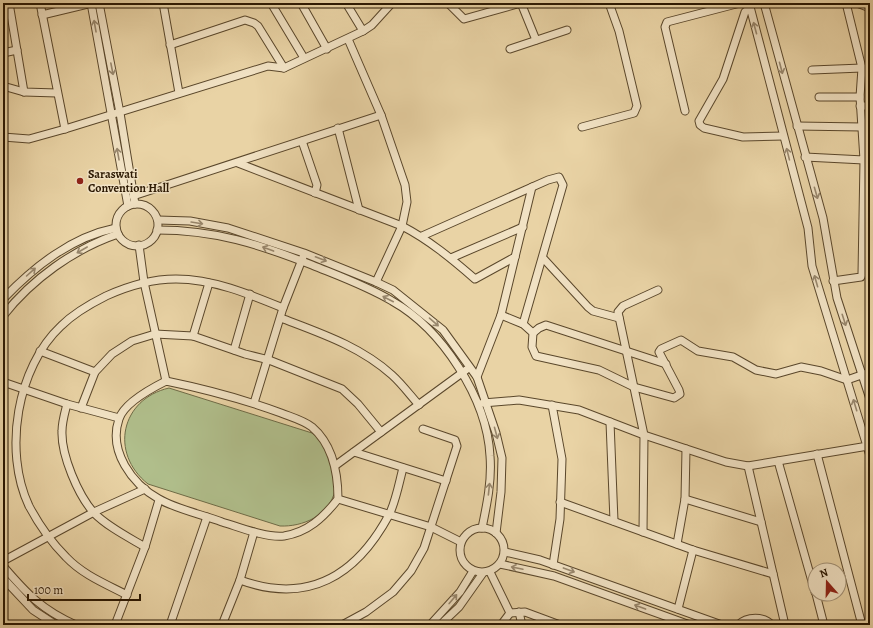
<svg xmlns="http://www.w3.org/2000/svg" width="873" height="628" font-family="Alegreya,serif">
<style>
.green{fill:#b0be8b;stroke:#6e6b46}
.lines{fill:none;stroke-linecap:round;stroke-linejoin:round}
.minor-casing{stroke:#5a472b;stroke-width:9}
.minor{stroke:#f1e2c4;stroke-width:7}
.oneway{stroke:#98876d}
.poi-dot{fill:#8f2418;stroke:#f1e2c4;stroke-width:1.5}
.labels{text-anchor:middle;stroke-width:3;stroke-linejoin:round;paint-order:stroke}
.poi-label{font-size:12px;font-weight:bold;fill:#2b1802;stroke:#f1e2c4;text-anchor:start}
</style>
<rect width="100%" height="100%" fill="#e9d3a5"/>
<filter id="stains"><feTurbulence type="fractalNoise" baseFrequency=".005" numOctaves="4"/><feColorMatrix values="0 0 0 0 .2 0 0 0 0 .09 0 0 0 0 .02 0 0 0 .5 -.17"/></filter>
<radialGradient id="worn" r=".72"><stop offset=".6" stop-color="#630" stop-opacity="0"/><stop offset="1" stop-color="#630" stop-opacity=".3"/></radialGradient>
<path class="green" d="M169 388 312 433C329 444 329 450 332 469 333 475 336 484 335 490 330 516 302 527 280 526L148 484C109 453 121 399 169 388Z"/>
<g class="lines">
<g class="minor-casing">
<g id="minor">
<polyline points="9,3 24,92"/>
<polyline points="40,3 65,129"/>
<polyline points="91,3 128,206"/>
<polyline points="99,3 120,113 135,204"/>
<polyline points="163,3 179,93"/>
<polyline points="271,3 304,58"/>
<polyline points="301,3 327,49"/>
<polyline points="346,3 363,31"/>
<polyline points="448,3 464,19 521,3 536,40"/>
<polyline points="749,3 808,228 812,266 870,456"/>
<polyline points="764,3 823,218 837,298 870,399"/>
<polyline points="857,3 870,8"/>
<polyline points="750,8 745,12 723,79 699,121 700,125 704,128 743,137 783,136"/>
<polyline points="42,15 92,3"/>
<polyline points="348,39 381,115 405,185 407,202 402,226 376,282"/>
<polyline points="170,45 245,20 254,23 258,26 284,68"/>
<polyline points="510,49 567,30"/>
<polyline points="3,53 17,50"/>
<polyline points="812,70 862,68"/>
<polyline points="3,86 24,92 57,93"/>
<polyline points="819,97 860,97"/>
<polyline points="860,106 870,106"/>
<polyline points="685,111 665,27 667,22 740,3"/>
<polyline points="797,126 862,127"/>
<polyline points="582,127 634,113 637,106 619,31 609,3"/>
<polyline points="338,128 359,210"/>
<polyline points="3,137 29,139 65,129 268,66 284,68 363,31 372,25 392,3"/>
<polyline points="302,141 317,185 315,193"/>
<polyline points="805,157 864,160 860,97 862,68 846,3"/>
<path d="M238 163 402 226C429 240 452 259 475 279L515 257"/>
<polyline points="133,196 381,115"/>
<circle cx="137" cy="225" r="21"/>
<polyline points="158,220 190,221 228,228 304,253 376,282 393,290 443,330 477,377 496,433 502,458 501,492 496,533"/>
<path d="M157 230C216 230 258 244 312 265 339 276 367 286 392 301 442 329 487 398 490 456 492 480 487 504 482 528"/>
<polyline points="422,236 548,180 559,177 563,185 523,324"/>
<polyline points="139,245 144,282 166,381"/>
<polyline points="451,258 523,227"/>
<polyline points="543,258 588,307 593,311 619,318"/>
<polyline points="833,281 861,277 862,274 864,160"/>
<path d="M3 299C34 267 71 237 116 228"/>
<polyline points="501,315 523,324 533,333 532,347 536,356 599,370 634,387 674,398 680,394 679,390 659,352 661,349 681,340 698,351 733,357 756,370 776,374 801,367 821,371 847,380 870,372"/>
<path d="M3 316C32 279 74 249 118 234"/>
<path d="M281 318C320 333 360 346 392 375 402 384 410 395 419 405"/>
<polyline points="533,333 539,328 546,325 666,364"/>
<polyline points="193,336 209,283"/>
<polyline points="234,350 250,294"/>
<polyline points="40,351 95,372"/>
<polyline points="477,377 501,315 532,187"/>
<path d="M166 381C205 389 243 399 281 413 291 417 303 420 312 427 333 445 338 473 338 499 323 518 308 532 284 536 266 538 239 527 222 522 204 515 176 509 159 499 132 484 108 451 119 419 124 403 152 388 166 381Z"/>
<polyline points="3,382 67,404 119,418"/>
<polyline points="254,403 283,308 303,257"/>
<polyline points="483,403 519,400 579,410 644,435 726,462 748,466 868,446"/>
<path d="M67 404C65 412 62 422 62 431 61 455 78 495 94 513 108 527 128 537 145 547"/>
<polyline points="552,405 562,459 560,519 553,565"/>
<polyline points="81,408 95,372 112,354 132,341 155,334 193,336 245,354 269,360 342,389 358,404 381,432"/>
<polyline points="610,422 614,521"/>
<polyline points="354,452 446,481"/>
<polyline points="817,454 862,625"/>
<polyline points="778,461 815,592"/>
<polyline points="336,465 466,370"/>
<polyline points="748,466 785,625"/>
<polyline points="338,499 431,527 461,542"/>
<polyline points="685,499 761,522"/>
<polyline points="560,502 693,550 773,574"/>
<circle cx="482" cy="550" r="22"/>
<polyline points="643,532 644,435 618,312 623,306 658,290"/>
<polyline points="677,544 685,499 686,449"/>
<polyline points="505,552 540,560 722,625"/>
<polyline points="3,561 94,512 145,489"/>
<polyline points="500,564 554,576 690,625"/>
<path d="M3 566C27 594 42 610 76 625"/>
<polyline points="490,572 510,613 501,625"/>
<polyline points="3,578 33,610 56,625"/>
<path d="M240 580C308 605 356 576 389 515 396 501 399 483 403 468"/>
<polyline points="816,594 824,625"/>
<path d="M127 595C106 584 83 575 66 557 52 543 38 523 29 506 3 451 17 367 61 326 74 313 90 304 106 296 128 286 152 279 176 279 213 279 249 294 283 308"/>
<polyline points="678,609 693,550"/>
<polyline points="519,612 522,625"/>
<polyline points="510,613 525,612 560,625"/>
<polyline points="115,625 145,547 159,500"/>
<polyline points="170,625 207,517"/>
<polyline points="222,625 240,580 254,532"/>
<polyline points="342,625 366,612 393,592 411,571 424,548 457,446 455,440 423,429"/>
<polyline points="430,625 460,592 473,571"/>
<polyline points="440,625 459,607 483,573"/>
<path d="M738 625C747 616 764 616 772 625"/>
</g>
</g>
<use href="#minor" class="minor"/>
</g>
<defs><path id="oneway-shaft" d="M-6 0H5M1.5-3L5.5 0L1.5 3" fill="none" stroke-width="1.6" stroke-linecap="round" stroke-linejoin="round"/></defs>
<g class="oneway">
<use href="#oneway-shaft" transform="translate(95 26) rotate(-100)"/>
<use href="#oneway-shaft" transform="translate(755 28) rotate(-105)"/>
<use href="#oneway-shaft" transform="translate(781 68) rotate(75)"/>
<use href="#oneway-shaft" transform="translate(112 69) rotate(79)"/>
<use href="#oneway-shaft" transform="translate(118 154) rotate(-100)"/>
<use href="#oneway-shaft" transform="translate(788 154) rotate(-104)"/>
<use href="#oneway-shaft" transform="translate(816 193) rotate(74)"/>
<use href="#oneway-shaft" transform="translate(197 223) rotate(9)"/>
<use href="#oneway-shaft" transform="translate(268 249) rotate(-160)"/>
<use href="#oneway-shaft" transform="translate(82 250) rotate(150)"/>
<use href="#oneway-shaft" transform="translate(321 259) rotate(21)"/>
<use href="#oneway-shaft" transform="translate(31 272) rotate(-42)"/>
<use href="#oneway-shaft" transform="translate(816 281) rotate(-106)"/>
<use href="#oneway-shaft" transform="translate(388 299) rotate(-153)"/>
<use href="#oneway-shaft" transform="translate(844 320) rotate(72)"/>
<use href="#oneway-shaft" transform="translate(434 322) rotate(41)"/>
<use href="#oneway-shaft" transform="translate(855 405) rotate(-107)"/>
<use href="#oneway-shaft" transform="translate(496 433) rotate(75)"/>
<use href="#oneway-shaft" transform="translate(489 489) rotate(-84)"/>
<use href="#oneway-shaft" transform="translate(517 568) rotate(-168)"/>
<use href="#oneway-shaft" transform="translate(569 570) rotate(20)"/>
<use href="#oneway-shaft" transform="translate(453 599) rotate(-50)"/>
<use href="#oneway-shaft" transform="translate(640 607) rotate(-160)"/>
</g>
<circle class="poi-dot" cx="80" cy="181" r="4"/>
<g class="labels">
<g class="poi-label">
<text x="88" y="178">Saraswati<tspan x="88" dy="14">Convention Hall</tspan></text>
</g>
</g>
<rect width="873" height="628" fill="none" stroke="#e9d3a5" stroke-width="16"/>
<rect x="4" y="4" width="865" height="620" fill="none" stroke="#2b1802" stroke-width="2"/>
<rect x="8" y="8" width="857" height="612" fill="none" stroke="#2b1802"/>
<g transform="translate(827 582) rotate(340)"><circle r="19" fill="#f1e2c4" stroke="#a29176"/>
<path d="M0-3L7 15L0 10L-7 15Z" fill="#8f2418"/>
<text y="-6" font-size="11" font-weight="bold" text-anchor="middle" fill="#2b1802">N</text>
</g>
<path d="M28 594v6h112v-6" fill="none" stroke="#2b1802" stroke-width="2"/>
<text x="34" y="594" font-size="12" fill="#2b1802" stroke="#f1e2c4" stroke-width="3" paint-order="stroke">100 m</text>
<rect width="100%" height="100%" filter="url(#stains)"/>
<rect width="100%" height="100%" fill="url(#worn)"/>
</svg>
